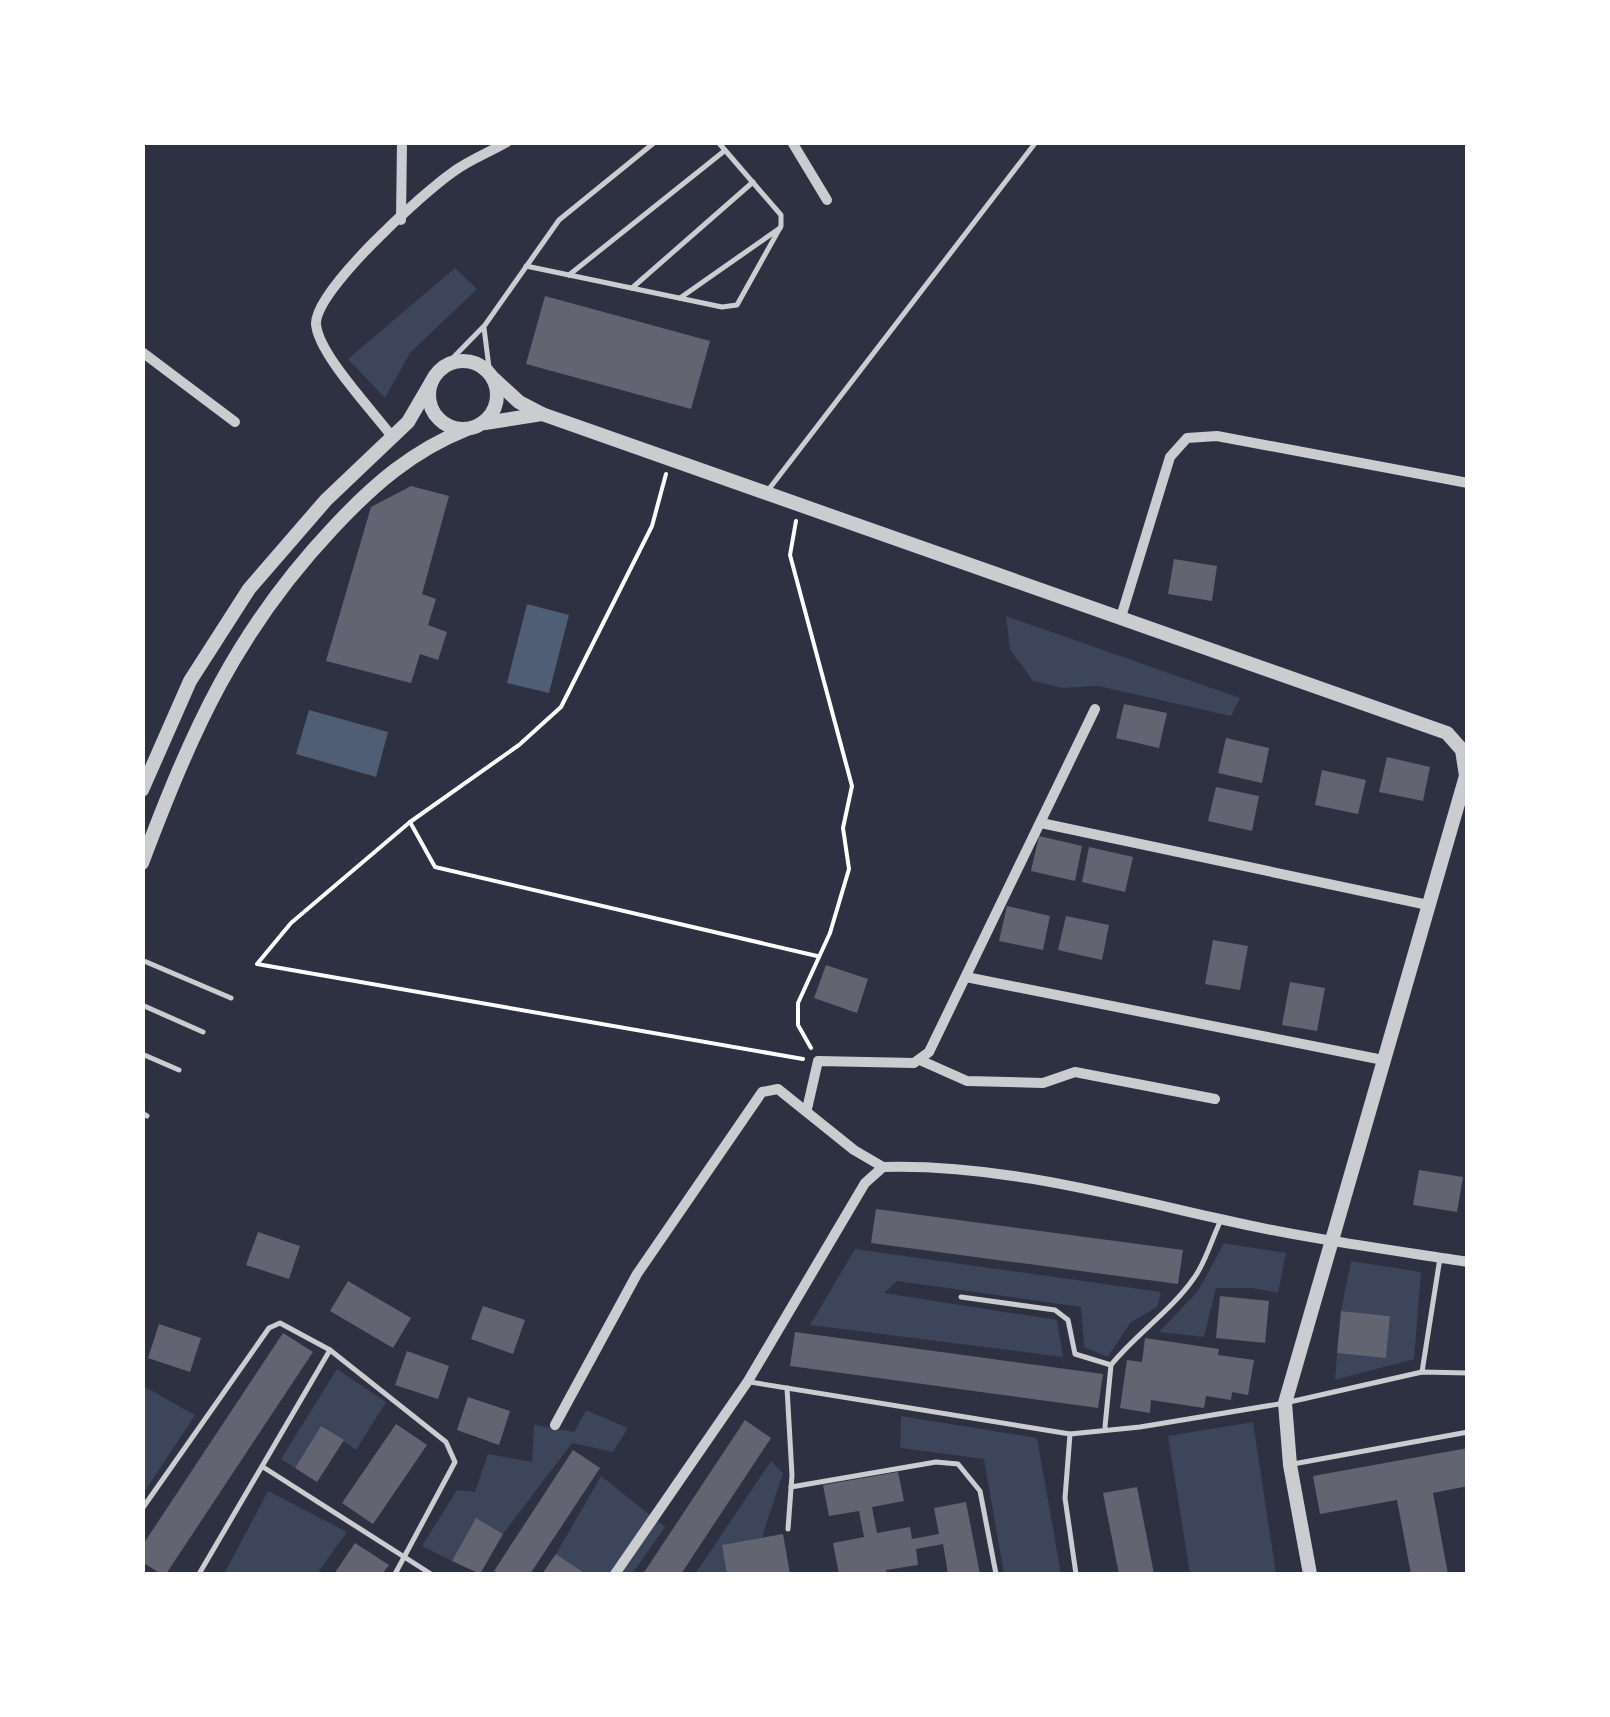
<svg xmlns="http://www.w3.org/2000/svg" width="1610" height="1717" font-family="Montserrat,sans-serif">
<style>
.green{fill:#3c4559}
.water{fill:#4f5d75}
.building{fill:#626471}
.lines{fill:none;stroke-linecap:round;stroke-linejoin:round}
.path{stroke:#fff;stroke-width:4}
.service{stroke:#caccd0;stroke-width:5}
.minor{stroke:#caccd0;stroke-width:10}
.tertiary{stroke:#caccd0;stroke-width:14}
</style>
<rect width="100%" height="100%" fill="#2d3142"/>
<g class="green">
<polygon points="455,268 477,289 410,353 385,398 348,359"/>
<polygon points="1006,616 1240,698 1231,716 1098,686 1062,688 1033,681 1010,649"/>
<polygon points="1224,1243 1286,1253 1278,1293 1252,1288 1216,1288 1204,1337 1159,1332 1198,1291"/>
<polygon points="855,1249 1161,1292 1157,1307 1130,1323 1108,1357 1084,1347 1081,1307 897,1281 884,1293 1057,1320 1063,1357 810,1325"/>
<polygon points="1351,1261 1421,1272 1414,1359 1335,1380 1337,1353 1386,1357 1390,1316 1341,1311"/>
<polygon points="337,1369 386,1402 356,1450 321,1426 295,1468 281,1459"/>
<polygon points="143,1386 195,1415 143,1494"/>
<polygon points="586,1410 628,1428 613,1452 572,1443 503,1534 477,1519 452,1561 422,1546 457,1490 475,1492 488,1454 532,1462 534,1425 574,1432"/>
<polygon points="901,1416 1037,1438 1061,1574 1004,1574 984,1459 900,1448"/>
<polygon points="1253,1422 1276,1574 1190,1574 1168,1436"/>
<polygon points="771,1461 783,1473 763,1534 764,1574 695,1574"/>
<polygon points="601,1476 665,1527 632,1574 586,1574 556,1554"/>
<polygon points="268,1491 347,1532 317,1574 224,1574"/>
</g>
<g class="water">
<polygon points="527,604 569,615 549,693 507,683"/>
<polygon points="309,710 388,732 376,777 296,754"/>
</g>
<g class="building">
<polygon points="545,296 710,341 691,409 526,364"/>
<polygon points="411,486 449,496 422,594 436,599 428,625 447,632 438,660 420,654 411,683 326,661 371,507"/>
<polygon points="1174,559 1217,566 1212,601 1168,594"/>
<polygon points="1124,704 1167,713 1159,748 1116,738"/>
<polygon points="1226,738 1269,748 1262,783 1218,773"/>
<polygon points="1387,757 1430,767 1423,801 1379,792"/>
<polygon points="1322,770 1366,780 1358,814 1315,805"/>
<polygon points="1216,787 1259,796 1252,831 1208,821"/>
<polygon points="1039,836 1082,846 1075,881 1031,871"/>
<polygon points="1089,847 1133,857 1125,892 1082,882"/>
<polygon points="1007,906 1050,916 1043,950 999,941"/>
<polygon points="1066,916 1109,925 1102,960 1058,950"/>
<polygon points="1213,940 1248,946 1240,990 1205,984"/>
<polygon points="826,965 868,979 857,1013 814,998"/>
<polygon points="1290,982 1325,988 1317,1031 1282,1025"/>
<polygon points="1419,1170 1463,1177 1457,1212 1413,1205"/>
<polygon points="876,1209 1183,1250 1178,1284 871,1243"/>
<polygon points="258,1232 300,1246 289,1279 246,1265"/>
<polygon points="348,1281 411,1318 393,1348 330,1311"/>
<polygon points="1220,1296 1269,1301 1265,1343 1216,1338"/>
<polygon points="483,1306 525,1320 513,1354 471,1339"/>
<polygon points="1341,1311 1390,1316 1386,1358 1337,1353"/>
<polygon points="159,1324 201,1338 190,1372 148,1358"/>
<polygon points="795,1332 1103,1374 1098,1408 790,1366"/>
<polygon points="283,1333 313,1352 166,1574 161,1574 142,1562 142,1546"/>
<polygon points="1145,1338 1219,1349 1218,1355 1254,1360 1248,1395 1232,1392 1231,1400 1206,1396 1204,1408 1151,1400 1150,1413 1120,1408 1127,1360 1142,1362"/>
<polygon points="407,1351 449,1366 438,1399 395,1385"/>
<polygon points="468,1397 510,1411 499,1445 457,1430"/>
<polygon points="745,1420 771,1438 681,1574 643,1574"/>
<polygon points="396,1424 427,1445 373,1524 342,1503"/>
<polygon points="321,1426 344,1440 317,1482 295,1468"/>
<polygon points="1468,1448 1468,1486 1433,1493 1448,1574 1411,1574 1397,1500 1320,1514 1313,1476"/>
<polygon points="573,1450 600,1468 530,1574 500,1574 494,1571"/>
<polygon points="898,1472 904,1501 872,1507 877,1533 910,1527 912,1539 939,1534 934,1508 966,1502 980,1574 948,1574 943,1544 916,1549 918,1565 886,1570 887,1574 839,1574 833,1543 864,1537 859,1511 829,1516 823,1485"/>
<polygon points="1137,1487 1154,1574 1119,1574 1103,1493"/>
<polygon points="476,1518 503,1534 480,1574 452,1561"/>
<polygon points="783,1534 790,1574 727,1574 722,1545"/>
<polygon points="355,1543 389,1565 382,1574 334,1574"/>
<polygon points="556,1554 586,1574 542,1574"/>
</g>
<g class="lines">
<g class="path">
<polyline points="666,474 652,526 561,707 519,745 410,822 291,923 257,964 803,1059"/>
<polyline points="796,521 790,555 852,786 843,828 849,869 830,933 798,1003 798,1025 811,1048"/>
<polyline points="410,822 435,867 817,956"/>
</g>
<g class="service">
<polyline points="526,266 722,307 737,305 781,226 781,215 718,142"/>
<polyline points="569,275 723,152"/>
<polyline points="632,288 753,182"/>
<polyline points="680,298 780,228"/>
<polyline points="484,328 490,375"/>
<polyline points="443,368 485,325 559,220 655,142"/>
<polyline points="769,489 1036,142"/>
<polyline points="144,961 231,998"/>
<polyline points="142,1005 203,1032"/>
<polyline points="142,1054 179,1070"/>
<polyline points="142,1113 147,1116"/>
<path d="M961 1297 1055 1310 1068 1320 1075 1354 1111 1365C1136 1334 1171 1311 1194 1278 1206 1262 1212 1238 1221 1220"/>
<polyline points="1422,1372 1440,1258"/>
<polyline points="750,1382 1070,1434 1140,1427 1285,1403 1422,1372 1468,1373"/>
<polyline points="787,1388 792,1475 788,1529"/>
<polyline points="1105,1427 1111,1365"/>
<polyline points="1070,1434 1065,1498 1076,1574"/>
<polyline points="1293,1464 1468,1432"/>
<polyline points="263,1467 431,1574"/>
<polyline points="791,1487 936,1462 958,1464 980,1491 996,1574"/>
<polyline points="142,1509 269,1328 280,1323 330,1350 446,1442 455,1462 395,1574"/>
<polyline points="199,1574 330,1350"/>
</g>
<g class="minor">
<polyline points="792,142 827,200"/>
<polyline points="401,220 402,142"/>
<polyline points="142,352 235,422"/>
<path d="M393 438C374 412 318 354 316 324 315 290 423 193 453 172 469 160 490 152 507 142"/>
<polyline points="1121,617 1170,457 1187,438 1217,436 1468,483"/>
<polyline points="1041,823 1428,905"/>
<polyline points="966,977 1383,1060"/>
<polyline points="922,1061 967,1081 1043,1083 1075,1072 1215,1099"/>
<polyline points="807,1109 818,1061 914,1063 929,1052 1095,709"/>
<path d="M883 1167C997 1164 1110 1194 1220 1219 1302 1238 1385 1249 1468 1262"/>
<polyline points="555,1425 637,1274 762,1092 778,1089 854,1150 883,1167"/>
<polyline points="615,1574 748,1381 865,1183 883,1167"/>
</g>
<g class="tertiary">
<circle cx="463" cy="395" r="34"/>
<polyline points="542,414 1447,733 1462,750 1466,776 1285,1403 1290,1465 1310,1574"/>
<polyline points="485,423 542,414 519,402 494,379"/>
<polyline points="142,790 190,681 249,589 326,500 408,422 432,381"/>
<path d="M142 863C192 731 235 632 333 528 373 485 412 451 467 429"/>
</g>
</g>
<rect width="1610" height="1717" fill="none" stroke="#ffffff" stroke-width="290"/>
</svg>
